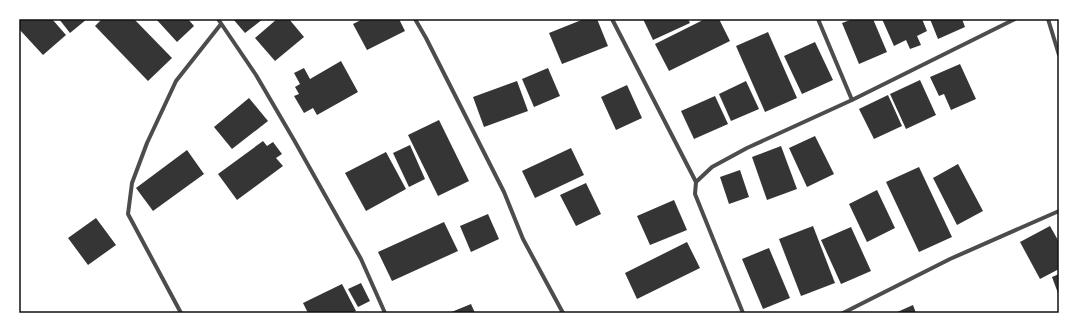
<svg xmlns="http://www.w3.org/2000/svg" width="1078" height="332" font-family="'Fira Sans Condensed',sans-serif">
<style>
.building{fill:#353535}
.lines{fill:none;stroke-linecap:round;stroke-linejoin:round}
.minor{stroke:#4c4c4c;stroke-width:4}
.neatline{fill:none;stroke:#111;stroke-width:1.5}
</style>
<rect width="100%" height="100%" fill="#fff"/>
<g class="building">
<polygon points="19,19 52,19 66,35 43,55 19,29"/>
<polygon points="59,19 87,19 70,33"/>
<polygon points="102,19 134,19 172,58 148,81 95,26"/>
<polygon points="156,19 188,19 194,26 177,42"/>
<polygon points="233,19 263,19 245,33"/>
<polygon points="277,19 289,19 304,37 275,61 255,38"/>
<polygon points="363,19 399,19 405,31 367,50 353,24"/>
<polygon points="584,19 597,19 608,46 562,64 549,33"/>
<polygon points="643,19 688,19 690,23 653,40"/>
<polygon points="705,19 719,19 730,41 669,71 655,44"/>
<polygon points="853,19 873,19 887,52 859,64 842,23"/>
<polygon points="882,19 922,19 927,31 917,36 921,45 910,49 906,40 894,46"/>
<polygon points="930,19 962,19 965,27 938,39"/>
<polygon points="768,32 797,98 765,112 736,46"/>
<polygon points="815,42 833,80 802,94 784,56"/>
<polygon points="341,61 358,92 317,115 313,108 304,113 294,96 299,94 295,87 300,84 294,73 304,68 310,79"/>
<polygon points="960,64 976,99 951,110 944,94 939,96 930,77"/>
<polygon points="548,68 560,96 534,107 522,79"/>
<polygon points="920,80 936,115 906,129 890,94"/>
<polygon points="517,81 528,111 484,127 473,97"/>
<polygon points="746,81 759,109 731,121 719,94"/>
<polygon points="627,85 642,118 616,130 601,97"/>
<polygon points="888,95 902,126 874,139 859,109"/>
<polygon points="715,96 728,124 694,139 681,111"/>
<polygon points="249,98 268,121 232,149 214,127"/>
<polygon points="439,120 469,181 438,196 408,135"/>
<polygon points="815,136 834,174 807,187 789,148"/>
<polygon points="263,141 267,146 273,142 282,154 276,158 283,166 237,200 218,174"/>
<polygon points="410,145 425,179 409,187 393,153"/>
<polygon points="781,146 797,189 767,200 752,157"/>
<polygon points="571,148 584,175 535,198 522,171"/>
<polygon points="187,150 204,174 153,211 136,188"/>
<polygon points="386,152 406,189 366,211 345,173"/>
<polygon points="958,164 983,211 957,225 933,178"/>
<polygon points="919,167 952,237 919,252 886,182"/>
<polygon points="740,170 749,197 729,204 720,177"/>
<polygon points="586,183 601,214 576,226 560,195"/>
<polygon points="877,190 895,228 867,242 849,204"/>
<polygon points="674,200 687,230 650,245 637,216"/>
<polygon points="488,214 499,239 471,252 460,226"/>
<polygon points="96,218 116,245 88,265 68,238"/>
<polygon points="444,222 458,251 392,281 378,252"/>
<polygon points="813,226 835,283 801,296 779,239"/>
<polygon points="1050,226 1059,242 1059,269 1040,279 1020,242"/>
<polygon points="851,227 871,271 841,284 821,240"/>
<polygon points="687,242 700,268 637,299 625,273"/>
<polygon points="769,248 790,298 763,309 742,259"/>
<polygon points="1059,274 1059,296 1052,277"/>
<polygon points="361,283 370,301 358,307 348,289"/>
<polygon points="342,284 356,311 351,313 308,313 303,303"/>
<polygon points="471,304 475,313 449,313"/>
<polygon points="913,305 916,313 895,313"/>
</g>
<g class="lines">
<g class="minor">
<polyline points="218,19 256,75 294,140 361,259 385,313"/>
<polyline points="415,19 426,38 504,192 523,239 563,313"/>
<polyline points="612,19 696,182 695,194 743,313"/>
<polyline points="818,19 852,100"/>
<polyline points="1048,19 1059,55"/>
<polyline points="696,182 712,167 747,148 852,100 1015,19"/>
<polyline points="181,313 128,214 132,183 147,143 176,81 221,24"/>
<polyline points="843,313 950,259 1059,211"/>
</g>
</g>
<rect width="1078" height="332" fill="none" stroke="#ffffff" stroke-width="40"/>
<rect x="20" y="20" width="1038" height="292" class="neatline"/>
</svg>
